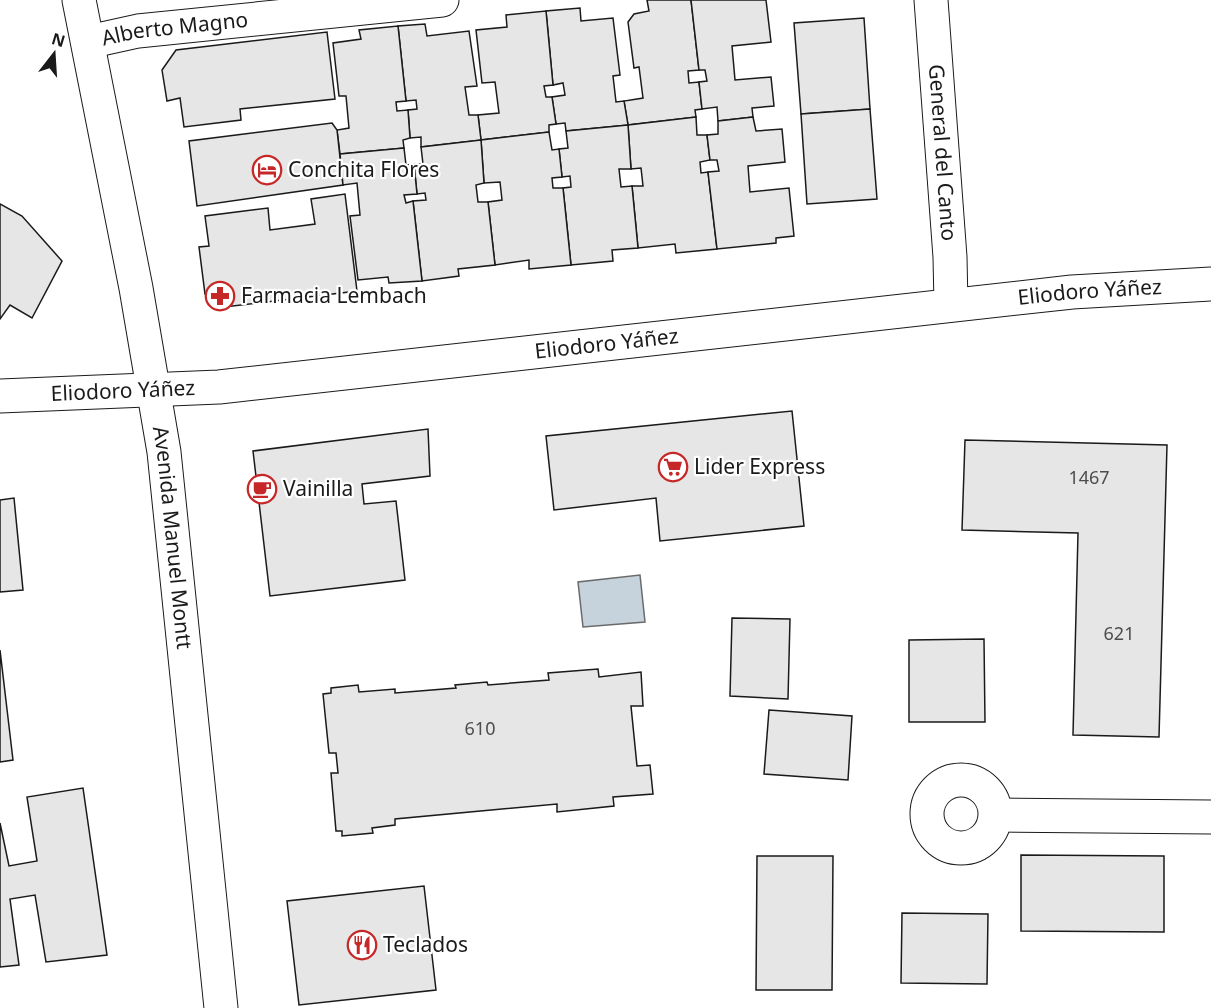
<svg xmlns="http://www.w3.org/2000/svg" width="1211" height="1008" font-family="'Noto Sans',sans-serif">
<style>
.water{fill:#c6d2dc;stroke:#6a6a6a;stroke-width:1.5}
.building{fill:#e6e6e6;stroke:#1a1a1a;stroke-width:1.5}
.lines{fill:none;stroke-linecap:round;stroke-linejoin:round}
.minor-casing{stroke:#1a1a1a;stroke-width:35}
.major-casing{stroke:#1a1a1a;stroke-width:35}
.minor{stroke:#fff;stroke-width:33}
.major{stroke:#fff;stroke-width:33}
.labels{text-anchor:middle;stroke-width:4.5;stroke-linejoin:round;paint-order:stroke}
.number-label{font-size:18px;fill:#4d4d4d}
.street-label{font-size:21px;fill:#1a1a1a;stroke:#fff}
.poi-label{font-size:21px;fill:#1a1a1a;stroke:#fff;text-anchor:start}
</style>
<rect width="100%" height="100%" fill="#fff"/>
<polygon class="water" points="640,575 645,622 583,627 578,582"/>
<g class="building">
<polygon points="647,0 691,0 699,70 688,71 689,83 699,82 702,109 695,110 696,117 628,125 624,101 643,98 639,67 634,68 628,22 634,14 649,11"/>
<polygon points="691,0 766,0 771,42 732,46 735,80 771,77 774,106 752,108 753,117 718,121 717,107 702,109 699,82 707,81 705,70 699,70"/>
<polygon points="580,8 581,21 613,18 620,75 613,76 616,102 624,101 628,125 566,131 565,123 556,124 552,97 565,95 563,83 553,85 546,11"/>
<polygon points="546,11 553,85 544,86 546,97 552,97 556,124 549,125 549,132 481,140 478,115 499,113 495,82 482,83 476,30 507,27 506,15"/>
<polygon points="864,18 870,109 801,114 794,23"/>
<polygon points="425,24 427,36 469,31 477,86 465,87 469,115 478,115 481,140 421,147 421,137 410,138 408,110 417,109 416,100 406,101 398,26"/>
<polygon points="398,26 406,101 396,102 397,111 408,110 410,138 403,140 404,148 340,154 337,130 349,128 346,96 339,96 333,43 361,39 359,30"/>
<polygon points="327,32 335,99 240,109 241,120 184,127 180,98 167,101 162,70 176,50"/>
<polygon points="870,109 877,199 807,204 801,114"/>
<polygon points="696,117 697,135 707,135 710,160 700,162 701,173 708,172 717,249 676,253 675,244 638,248 632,186 643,186 641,168 631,169 628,125"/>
<polygon points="753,117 756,131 782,129 785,162 748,166 750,192 789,188 794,236 776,238 776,243 717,249 708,172 719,171 717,160 710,160 707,135 718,134 718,121"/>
<polygon points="332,123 337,130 343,185 197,206 189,141"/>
<polygon points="628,125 631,169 619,169 621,187 632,186 638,248 612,250 613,261 571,265 563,188 571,187 570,176 562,177 559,149 568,148 566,131"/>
<polygon points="549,132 552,150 559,149 562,177 552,178 553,188 563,188 571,265 529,269 529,260 495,265 488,202 502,200 500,182 484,183 481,140"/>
<polygon points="481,140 484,183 476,185 478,202 488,202 495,265 458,269 459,276 422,281 413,201 426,200 425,193 417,194 414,164 423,164 421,147"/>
<polygon points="404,148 406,165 414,164 417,194 404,195 406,203 413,201 422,281 389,283 388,277 358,280 350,216 360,215 357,183 343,185 340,154"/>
<polygon points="345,194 357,291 216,308 214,294 205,294 199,247 209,246 205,216 268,208 270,230 315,224 311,199"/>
<polygon points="0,204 22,216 62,261 32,318 10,305 0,319"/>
<polygon points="792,411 804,526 660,541 656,498 554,510 546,436"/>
<polygon points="428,429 430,476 362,484 364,504 396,501 405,580 270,596 253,451"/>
<polygon points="965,440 1167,445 1159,737 1073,735 1078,533 962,530"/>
<polygon points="14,498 23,590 0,592 0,500"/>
<polygon points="732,618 790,619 788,699 730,696"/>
<polygon points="984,639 985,722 909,722 909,640"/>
<polygon points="0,650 13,760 0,762"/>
<polygon points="598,669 599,677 641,672 643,706 631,706 637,766 650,765 653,794 613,797 614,806 557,812 557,804 395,819 395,825 372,828 373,833 342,836 342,831 336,831 331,773 338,773 336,753 329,753 323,694 331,693 331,688 358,685 359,692 395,689 395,693 456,688 455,685 487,682 488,685 549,680 548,673"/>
<polygon points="769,710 852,716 848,780 764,774"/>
<polygon points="83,788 107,955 46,962 35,895 10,899 19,965 0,967 0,823 9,866 37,861 27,797"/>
<polygon points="1021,855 1164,856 1164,932 1021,931"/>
<polygon points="757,856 833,856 832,990 756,990"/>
<polygon points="424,886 436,990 299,1005 287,901"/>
<polygon points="902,913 988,914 987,984 901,983"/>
</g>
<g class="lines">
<g class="minor-casing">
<g id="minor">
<path id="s1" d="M931 0 950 257 951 305"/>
<path id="s2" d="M88 42 138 31 442 0"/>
<circle cx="961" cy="814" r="34"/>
<polyline points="996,815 1211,817"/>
</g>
</g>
<g class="major-casing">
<g id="major">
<path id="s3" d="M79 0 136 288 164 452 221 1008"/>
<path id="s4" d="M0 396 219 387 1072 292 1211 284"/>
</g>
</g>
<use href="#minor" class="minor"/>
<use href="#major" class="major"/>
</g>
<defs>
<g id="hotel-ring" transform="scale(1.5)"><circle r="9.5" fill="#fff" stroke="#c62828" stroke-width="1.5"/><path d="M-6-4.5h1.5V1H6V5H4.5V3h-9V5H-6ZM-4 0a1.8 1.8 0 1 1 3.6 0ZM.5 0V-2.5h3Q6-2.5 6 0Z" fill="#c62828"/></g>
<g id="pharmacy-ring" transform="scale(1.5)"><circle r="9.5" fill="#fff" stroke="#c62828" stroke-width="1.5"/><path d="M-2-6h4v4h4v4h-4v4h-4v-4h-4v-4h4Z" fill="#c62828"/></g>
<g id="supermarket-ring" transform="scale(1.5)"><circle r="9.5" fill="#fff" stroke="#c62828" stroke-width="1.5"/><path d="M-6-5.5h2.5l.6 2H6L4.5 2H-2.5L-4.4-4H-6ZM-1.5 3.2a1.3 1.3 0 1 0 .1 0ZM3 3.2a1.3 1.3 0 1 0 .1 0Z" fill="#c62828"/></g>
<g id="cafe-ring" transform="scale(1.5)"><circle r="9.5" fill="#fff" stroke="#c62828" stroke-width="1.5"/><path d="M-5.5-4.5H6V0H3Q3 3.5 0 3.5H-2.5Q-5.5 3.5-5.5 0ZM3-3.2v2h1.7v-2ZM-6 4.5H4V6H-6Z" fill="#c62828"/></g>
<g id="restaurant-ring" transform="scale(1.5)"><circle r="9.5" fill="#fff" stroke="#c62828" stroke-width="1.5"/><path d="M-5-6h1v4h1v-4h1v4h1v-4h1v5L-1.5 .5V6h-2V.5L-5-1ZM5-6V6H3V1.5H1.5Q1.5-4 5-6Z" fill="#c62828"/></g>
</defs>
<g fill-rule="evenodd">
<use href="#hotel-ring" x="267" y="170"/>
<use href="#pharmacy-ring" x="220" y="296"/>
<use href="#supermarket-ring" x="673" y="467"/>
<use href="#cafe-ring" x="262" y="489"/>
<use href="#restaurant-ring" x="362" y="945"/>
</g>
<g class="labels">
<g class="number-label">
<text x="1089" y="484">1467</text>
<text x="1119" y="640">621</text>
<text x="480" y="735">610</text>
</g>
<g class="street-label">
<text dy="7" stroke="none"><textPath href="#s2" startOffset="88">Alberto Magno</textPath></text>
<text dy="7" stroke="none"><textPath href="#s1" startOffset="153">General del Canto</textPath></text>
<text dy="7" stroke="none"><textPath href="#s4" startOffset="1095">Eliodoro Yáñez</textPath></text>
<text dy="7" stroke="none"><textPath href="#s4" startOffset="609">Eliodoro Yáñez</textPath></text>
<text dy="7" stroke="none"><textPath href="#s4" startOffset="123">Eliodoro Yáñez</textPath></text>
<text dy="7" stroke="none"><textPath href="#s3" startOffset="546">Avenida Manuel Montt</textPath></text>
</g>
<g class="poi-label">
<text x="288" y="177">Conchita Flores</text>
<text x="241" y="303">Farmacia Lembach</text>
<text x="694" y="474">Lider Express</text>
<text x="283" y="496">Vainilla</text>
<text x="383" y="952">Teclados</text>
</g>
</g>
<g transform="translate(54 54) rotate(17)" stroke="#ffffff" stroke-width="4.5" paint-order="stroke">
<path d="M0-4.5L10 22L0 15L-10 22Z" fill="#1a1a1a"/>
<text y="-9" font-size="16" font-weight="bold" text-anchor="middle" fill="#1a1a1a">N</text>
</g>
</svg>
